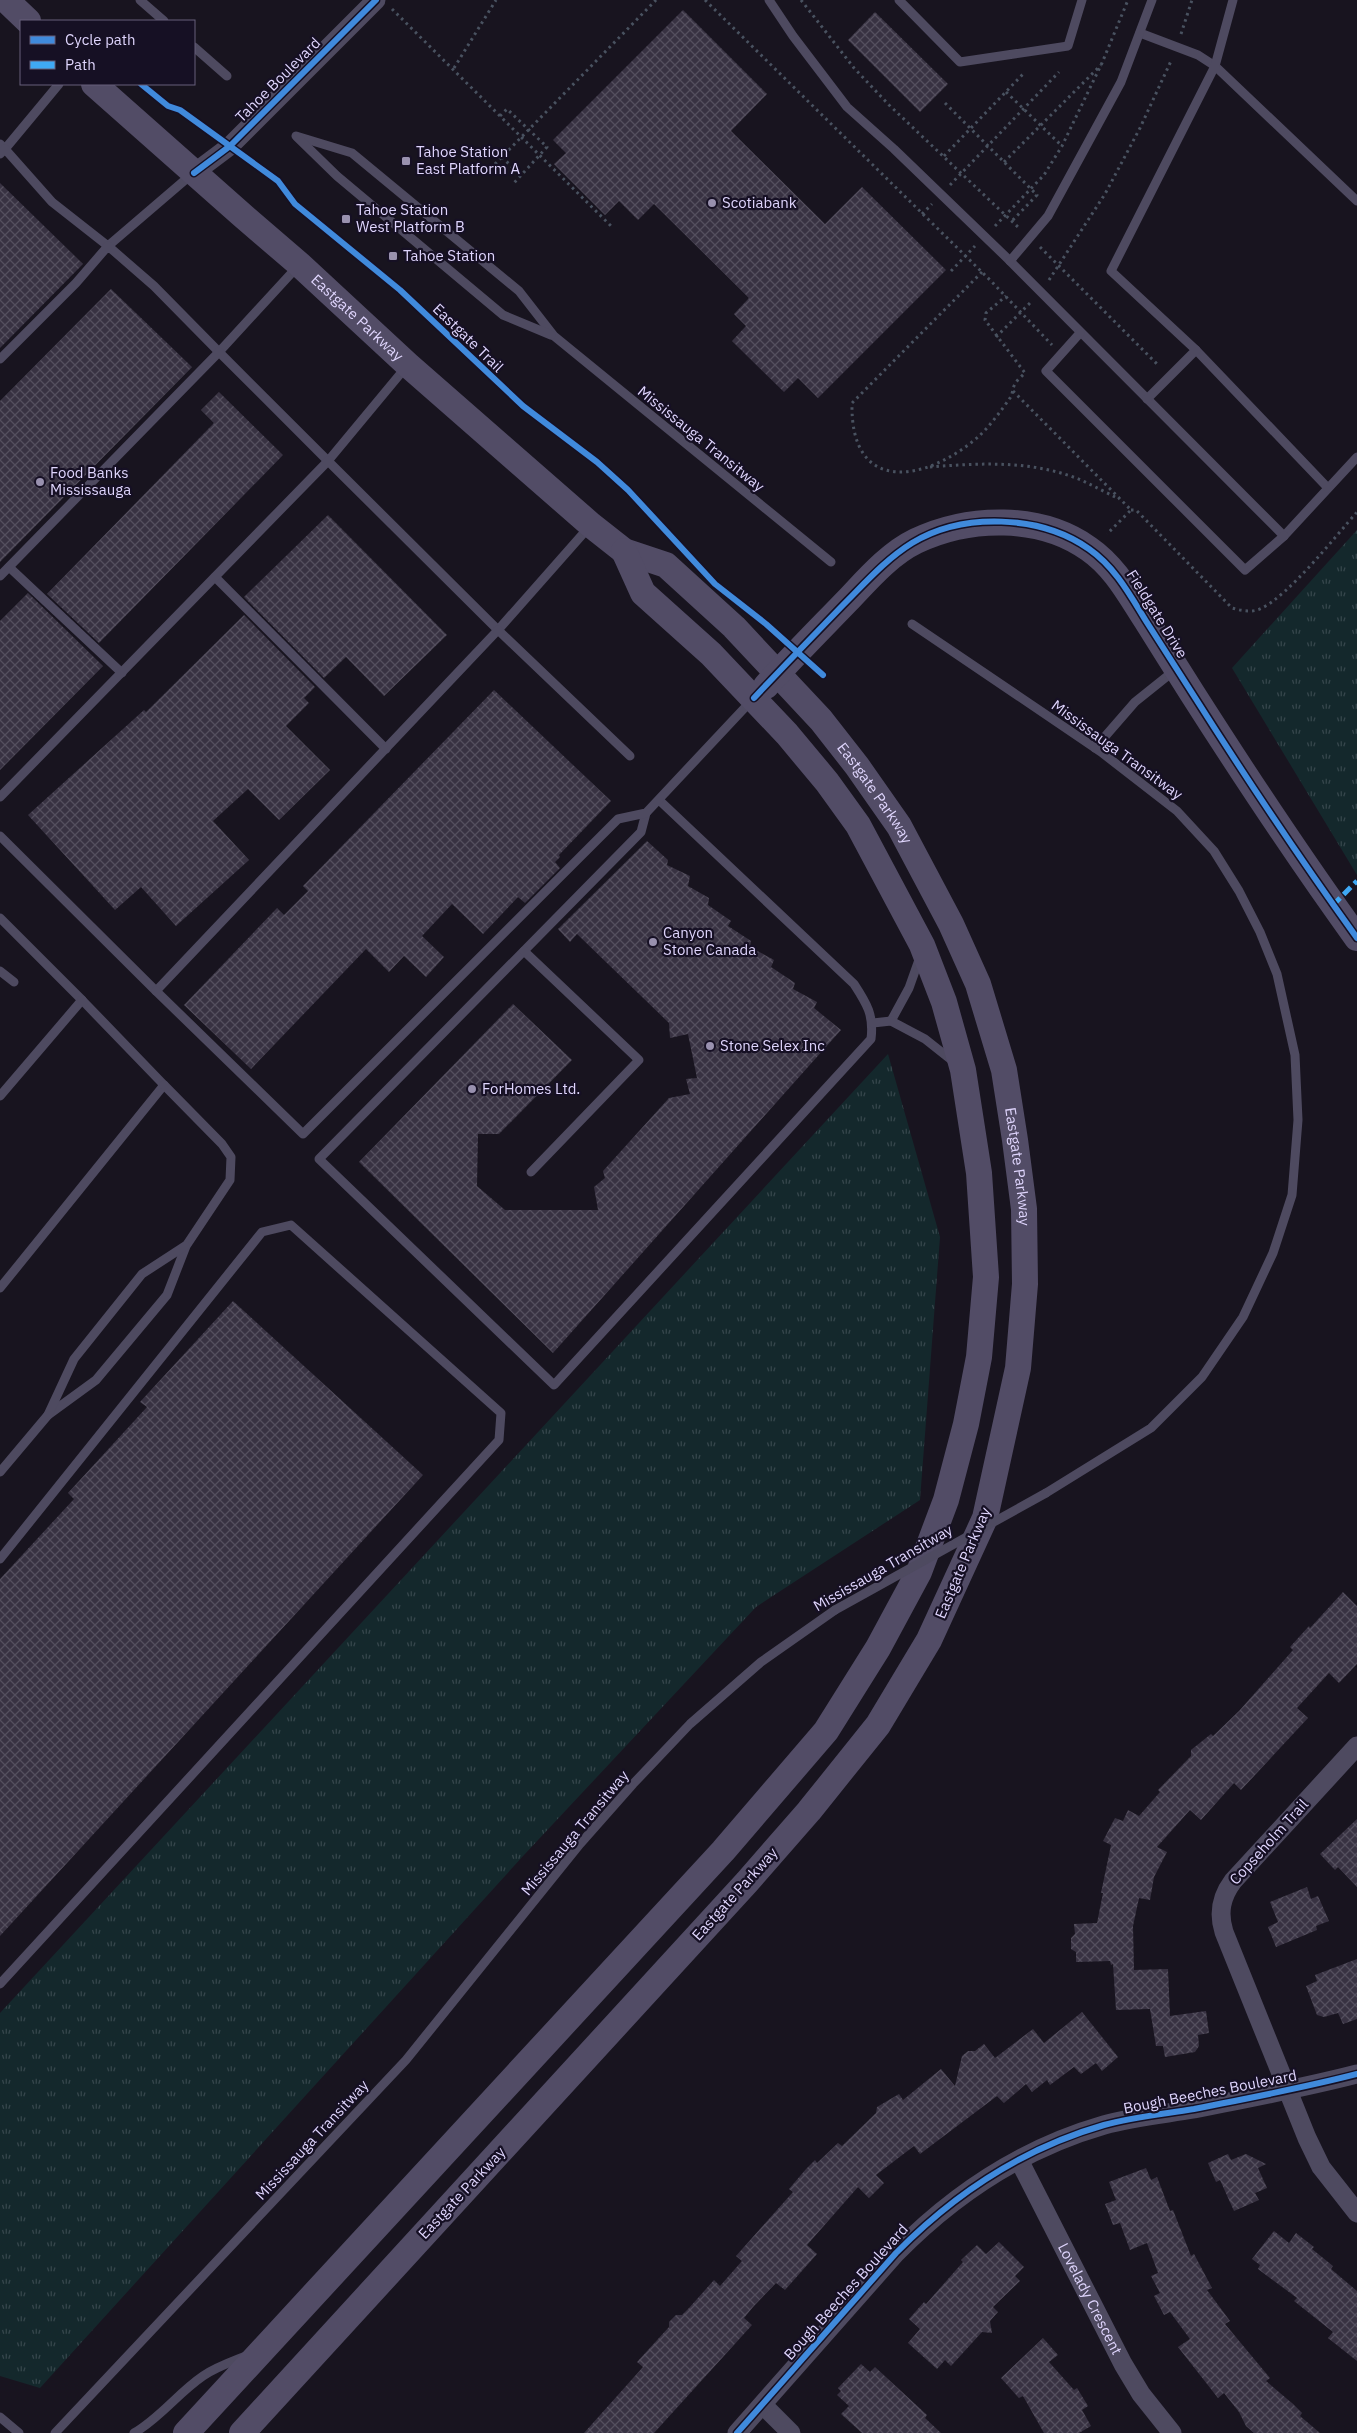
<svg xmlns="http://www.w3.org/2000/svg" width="1357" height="2433" font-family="'IBM Plex Sans',sans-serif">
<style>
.grass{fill:url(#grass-tufts)}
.building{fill:url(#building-cross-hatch)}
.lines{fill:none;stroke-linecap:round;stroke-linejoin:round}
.path{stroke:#495260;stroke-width:3;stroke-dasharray:2.5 4;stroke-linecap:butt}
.lane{stroke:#4e4a60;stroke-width:9}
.street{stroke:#4e4a60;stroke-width:19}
.secondary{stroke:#524c66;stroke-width:26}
.lane-bridge{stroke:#4e4a60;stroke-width:9}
.quiet{stroke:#3fa9f5;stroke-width:5;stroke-dasharray:10 5;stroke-linecap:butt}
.cycleway-casing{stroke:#161024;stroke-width:9}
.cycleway{stroke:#408adc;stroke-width:6}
.poi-dot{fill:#9991af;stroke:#161024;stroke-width:2}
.labels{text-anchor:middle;stroke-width:4.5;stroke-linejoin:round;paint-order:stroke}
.street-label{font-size:15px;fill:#dfd5fd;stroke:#161024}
.poi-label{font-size:15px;fill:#dfd5fd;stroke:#161024;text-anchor:start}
</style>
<defs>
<pattern id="grass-tufts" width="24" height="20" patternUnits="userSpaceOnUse" patternTransform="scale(1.25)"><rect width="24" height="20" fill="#14282c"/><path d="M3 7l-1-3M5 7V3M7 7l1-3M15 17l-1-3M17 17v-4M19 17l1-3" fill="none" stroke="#36464c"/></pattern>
<pattern id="building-cross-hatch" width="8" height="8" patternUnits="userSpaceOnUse" patternTransform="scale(1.25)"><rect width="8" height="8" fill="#383242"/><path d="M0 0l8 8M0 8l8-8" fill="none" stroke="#544f5e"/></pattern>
</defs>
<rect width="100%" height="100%" fill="#18141f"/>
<g class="grass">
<polygon points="1357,530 1357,875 1232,668"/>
<polygon points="888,1054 940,1237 920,1500 756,1607 524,1855 40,2388 0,2376 0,2013"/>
</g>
<g class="building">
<polygon points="683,10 767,94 731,131 825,224 862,187 946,270 818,398 798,378 784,392 732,341 746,326 734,314 749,298 654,204 638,220 619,201 605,215 554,164 566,153 553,140"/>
<polygon points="875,12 948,84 920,112 848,40"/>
<polygon points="0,183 83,264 0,348"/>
<polygon points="111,289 192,367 0,562 0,401"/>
<polygon points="219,392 283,455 99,643 47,594 214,423 201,410"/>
<polygon points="328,515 447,635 384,696 346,657 324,678 244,597"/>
<polygon points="28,593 103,666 0,770 0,621"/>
<polygon points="244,615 315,687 304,698 309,703 286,726 330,770 279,820 248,789 213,821 249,860 176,926 141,887 115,910 28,815 144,710 146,712"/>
<polygon points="494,690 611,801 559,855 560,857 555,862 560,868 525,903 518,897 483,934 452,904 422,936 444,957 426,977 404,956 389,972 366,949 251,1069 184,1005 277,908 284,915 308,891 303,886"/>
<polygon points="647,841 668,860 667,865 690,876 688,886 709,898 708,905 731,921 728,926 751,941 750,947 774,960 771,967 795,983 793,989 817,1002 814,1008 841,1030 553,1353 359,1162 513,1004 572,1060 499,1134 478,1134 477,1186 505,1210 598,1210 594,1187 605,1178 603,1171 669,1098 690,1094 686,1079 697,1078 688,1034 670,1038 669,1023 577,934 570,942 558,929"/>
<polygon points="233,1301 423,1475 0,1936 0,1579 74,1499 68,1493 147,1407 140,1402"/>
<polygon points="1343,1592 1357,1606 1357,1664 1339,1683 1329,1673 1297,1708 1308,1718 1241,1790 1234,1783 1201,1820 1190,1810 1157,1847 1167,1852 1154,1877 1150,1900 1139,1898 1133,1926 1134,1970 1168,1969 1170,2016 1206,2011 1209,2033 1198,2035 1199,2046 1195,2052 1165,2057 1163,2046 1156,2046 1150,2009 1116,2010 1113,1964 1111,1965 1110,1961 1076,1962 1076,1952 1071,1949 1071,1938 1075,1934 1074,1924 1097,1923 1103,1893 1101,1893 1111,1845 1103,1841 1115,1818 1123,1821 1128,1810 1139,1816 1160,1792 1158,1790 1191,1756 1191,1750 1211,1734 1213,1736 1239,1711 1293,1650 1290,1647 1309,1626 1310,1628"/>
<polygon points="1357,1819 1357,1887 1338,1867 1335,1870 1320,1854"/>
<polygon points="1307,1887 1311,1899 1318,1896 1329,1921 1316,1926 1317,1930 1276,1947 1268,1927 1278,1922 1270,1902"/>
<polygon points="1357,1959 1357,2019 1343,2024 1338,2013 1324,2017 1317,2015 1306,1986 1317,1981 1315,1975"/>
<polygon points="1082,2012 1118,2057 1102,2071 1096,2063 1081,2074 1074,2067 1050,2085 1047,2080 1032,2092 1026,2084 1004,2103 997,2096 920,2154 914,2146 876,2175 884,2183 869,2198 858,2187 807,2245 817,2254 785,2290 776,2283 753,2307 744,2318 752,2325 654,2433 584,2433 643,2367 637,2362 669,2327 669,2322 676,2315 682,2315 689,2308 714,2280 720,2286 742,2261 736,2256 793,2192 789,2189 806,2169 815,2160 817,2163 838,2143 842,2146 876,2113 877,2107 899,2094 903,2100 941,2069 955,2086 962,2056 968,2051 975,2051 984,2044 995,2058 1033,2029 1044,2043"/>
<polygon points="1228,2154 1231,2160 1246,2154 1266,2164 1258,2168 1267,2188 1255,2193 1259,2200 1234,2211 1220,2180 1216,2182 1208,2163"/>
<polygon points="1146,2168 1151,2180 1157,2177 1170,2211 1173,2210 1191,2256 1194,2254 1212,2288 1207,2290 1230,2321 1225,2324 1270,2378 1266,2381 1293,2404 1302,2413 1300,2416 1320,2433 1254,2433 1246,2426 1239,2412 1224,2393 1218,2398 1178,2347 1190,2339 1170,2312 1164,2315 1154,2296 1160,2293 1151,2276 1158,2273 1147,2243 1130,2250 1120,2223 1113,2225 1105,2204 1116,2200 1109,2182"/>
<polygon points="1274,2231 1289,2243 1296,2233 1314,2247 1312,2249 1333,2266 1331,2269 1357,2291 1357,2361 1328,2338 1333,2332 1294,2301 1297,2298 1258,2269 1260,2265 1252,2259"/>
<polygon points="999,2242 1024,2267 1015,2276 1020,2281 993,2307 998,2312 990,2321 992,2333 982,2332 951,2366 945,2360 937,2369 908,2343 920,2329 909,2319 924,2302 926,2304 963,2262 961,2260 977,2245 986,2254"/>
<polygon points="1043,2338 1058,2355 1049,2362 1074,2390 1077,2388 1088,2406 1082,2410 1091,2426 1079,2433 1044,2433 1023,2396 1019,2398 1001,2378"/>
<polygon points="861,2364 870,2372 875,2367 927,2415 925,2418 941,2433 862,2433 841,2414 849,2406 837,2395 841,2391 838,2388"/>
</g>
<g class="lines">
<g class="path">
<polyline points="705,0 991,281 1052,345"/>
<polyline points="801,0 854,68 889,105 1019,228"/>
<polyline points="392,9 612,227"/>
<polyline points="1181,34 1192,0"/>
<polyline points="454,68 496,0"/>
<polyline points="1006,92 1062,146"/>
<polyline points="945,103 1037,195 1011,222"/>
<polyline points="500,116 507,109 547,147 514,183"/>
<polyline points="944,156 1025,72"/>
<polyline points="502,157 520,175"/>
<polyline points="1004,162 1101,65"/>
<polyline points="495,164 656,0"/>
<polyline points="950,185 1059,72"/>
<polyline points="922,214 932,204"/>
<polyline points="995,226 1044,175 1062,146 1102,63 1128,0"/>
<polyline points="1040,247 1158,365"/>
<polyline points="951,271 975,246"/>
<path d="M982 272 852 403C850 496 926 482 978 437 989 427 1001 411 1010 398 1013 394 1012 389 1015 384 1017 380 1022 376 1025 373L985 320 986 313 1006 296"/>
<polyline points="1049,280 1105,194 1140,128 1171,61"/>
<polyline points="996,337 1031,302"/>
<polyline points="1013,391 1131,510 1107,534"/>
<path d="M930 467C980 463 1033 460 1081 480 1094 486 1107 493 1119 499"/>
<path d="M1131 510H1136L1232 608C1242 611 1253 613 1262 608 1290 594 1335 537 1357 512"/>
</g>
<g class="lane">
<polyline points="140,0 164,21"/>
<polyline points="769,0 793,36 847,107 894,149 1007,258 1284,536 1357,457"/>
<polyline points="899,0 960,62 1068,46 1082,0"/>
<polyline points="1140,33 1198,55 1215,66 1357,201"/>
<polyline points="194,47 227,76"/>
<polyline points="296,136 352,153 519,291 554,336 831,562"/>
<polyline points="297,137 337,176 503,315 551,335"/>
<polyline points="0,144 5,149 59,84"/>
<polyline points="0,154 5,149 52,202 108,246 192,174"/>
<polyline points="1010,261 1048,216 1084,150 1121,82 1152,0"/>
<polyline points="1080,333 1046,371 1245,570 1284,536"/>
<polyline points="1196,350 1328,488"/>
<polyline points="0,359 76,283 108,246 154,286 219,352 298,266"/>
<polyline points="1147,399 1196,350 1111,271 1215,66 1233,0"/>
<polyline points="9,567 122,673"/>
<polyline points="0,576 219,352 328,461 406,367"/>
<polyline points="215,577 386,749"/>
<polyline points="912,624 1101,752 1177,811 1214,851 1239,891 1260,932 1277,974 1295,1055 1298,1120 1292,1195 1273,1253 1243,1317 1202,1377 1151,1428 1046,1493"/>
<polyline points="1095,748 1135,702 1175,670"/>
<polyline points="0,797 328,461 498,630 589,527"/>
<path d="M646 813 641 832 319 1159 554 1385 871 1039C874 1015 867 1004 854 984L659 800"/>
<polyline points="0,836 156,991 498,630 630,756"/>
<polyline points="0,918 82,1000 0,1096"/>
<polyline points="524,951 639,1060 531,1172"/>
<polyline points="0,971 14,982"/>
<polyline points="156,991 303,1134 618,819 646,813 752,700"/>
<polyline points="891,1021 909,988 920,957"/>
<polyline points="873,1023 891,1021 925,1039 954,1062"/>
<polyline points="0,1288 164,1085 82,1000"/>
<polyline points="48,1415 96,1380 167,1295 186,1246 230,1180 231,1157 222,1144 164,1085"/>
<polyline points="0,1472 48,1415 74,1359 142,1274 185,1246"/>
<polyline points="0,1559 262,1232 291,1225 501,1413 499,1440 0,1984"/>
<polyline points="0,2417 19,2433"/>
<polyline points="55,2433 406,2060 580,1844 633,1784 690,1724 761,1662 835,1610"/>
<path d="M134 2433C160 2418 178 2393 203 2376 216 2367 231 2362 246 2356"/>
</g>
<g class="street">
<polyline points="194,173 230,146 376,0"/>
<path d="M1357 1746 1233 1881C1221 1897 1218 1913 1224 1932L1307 2138 1321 2167 1357 2213"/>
<path id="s1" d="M1019 2160 1123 2364 1141 2394 1172 2433"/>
<polyline points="763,2405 791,2433"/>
<path d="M737 2433 896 2253C954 2194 1024 2148 1104 2125 1133 2117 1164 2114 1194 2109 1249 2098 1303 2088 1357 2074"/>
</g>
<g class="secondary">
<polyline points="6,0 28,21"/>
<path id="s2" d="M94 84 242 215 299 264 408 365 591 525 624 551 666 565 734 627 821 720 857 766 899 826 951 924 978 984 1004 1070 1015 1140 1024 1209 1025 1284 1018 1368 985 1518 929 1640 878 1725 809 1811 747 1882 242 2433"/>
<path d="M766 686C792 657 820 629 847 601 867 580 889 554 916 541 969 516 1040 514 1089 549 1115 567 1129 594 1146 620 1161 644 1177 669 1192 693 1245 776 1299 858 1357 938"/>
<polyline points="186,2433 723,1851 826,1731 878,1648 919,1572 946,1500 966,1424 979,1357 986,1277 979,1173 963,1070 944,1002 922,945 858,825 827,782 787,734 711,654 643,593 624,551"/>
</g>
<polyline class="lane-bridge" points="835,1610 1046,1493"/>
<polyline class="quiet" points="1333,905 1357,881"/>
<g class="cycleway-casing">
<g id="cycleway">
<polyline points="141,84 168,106 180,110 278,181 295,204 400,290 523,406 597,462 628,490 715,584 766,624 823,675"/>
<polyline points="194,173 230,146 376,0"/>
<path d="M754 698C783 667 813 636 843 605 865 583 886 559 912 543 963 512 1041 515 1089 549 1115 567 1130 595 1146 621 1162 646 1178 671 1194 696 1246 778 1300 859 1357 938"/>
<path d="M737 2433 896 2253C954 2194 1024 2148 1104 2125 1133 2117 1164 2114 1194 2109 1249 2098 1303 2088 1357 2074"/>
</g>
</g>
<use href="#cycleway" class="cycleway"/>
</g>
<g class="poi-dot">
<rect x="401" y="156" width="10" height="10" rx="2.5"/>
<circle cx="712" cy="203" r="5"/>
<rect x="341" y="214" width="10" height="10" rx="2.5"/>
<rect x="388" y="251" width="10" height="10" rx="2.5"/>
<circle cx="40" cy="482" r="5"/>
<circle cx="653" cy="942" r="5"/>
<circle cx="710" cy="1046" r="5"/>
<circle cx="472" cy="1089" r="5"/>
</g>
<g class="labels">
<g class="street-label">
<text transform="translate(278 80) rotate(-45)" y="5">Tahoe Boulevard</text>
<text dy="5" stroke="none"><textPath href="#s2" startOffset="352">Eastgate Parkway</textPath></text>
<text transform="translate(468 338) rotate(44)" y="5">Eastgate Trail</text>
<text transform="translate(701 439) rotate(39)" y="5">Mississauga Transitway</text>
<text transform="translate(1157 614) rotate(58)" y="5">Fieldgate Drive</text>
<text transform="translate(1117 750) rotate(36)" y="5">Mississauga Transitway</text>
<text dy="5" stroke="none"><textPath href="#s2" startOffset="1061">Eastgate Parkway</textPath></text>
<text dy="5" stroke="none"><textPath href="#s2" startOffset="1466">Eastgate Parkway</textPath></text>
<text transform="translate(963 1563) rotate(-67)" y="5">Eastgate Parkway</text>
<text transform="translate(883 1568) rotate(-30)" y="5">Mississauga Transitway</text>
<text transform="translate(575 1833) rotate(-50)" y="5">Mississauga Transitway</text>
<text transform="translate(1269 1842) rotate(-48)" y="5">Copseholm Trail</text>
<text transform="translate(735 1894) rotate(-48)" y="5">Eastgate Parkway</text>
<text transform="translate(1210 2092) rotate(-11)" y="5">Bough Beeches Boulevard</text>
<text transform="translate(312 2140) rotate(-47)" y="5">Mississauga Transitway</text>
<text transform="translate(462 2193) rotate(-47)" y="5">Eastgate Parkway</text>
<text transform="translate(846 2292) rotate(-48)" y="5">Bough Beeches Boulevard</text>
<text dy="5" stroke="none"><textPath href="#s1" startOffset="156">Lovelady Crescent</textPath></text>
</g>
<g class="poi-label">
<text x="416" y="157">Tahoe Station<tspan x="416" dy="17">East Platform A</tspan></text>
<text x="722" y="208">Scotiabank</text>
<text x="356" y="215">Tahoe Station<tspan x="356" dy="17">West Platform B</tspan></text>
<text x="403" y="261">Tahoe Station</text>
<text x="50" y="478">Food Banks<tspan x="50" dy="17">Mississauga</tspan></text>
<text x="663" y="938">Canyon<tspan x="663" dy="17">Stone Canada</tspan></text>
<text x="720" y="1051">Stone Selex Inc</text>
<text x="482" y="1094">ForHomes Ltd.</text>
</g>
</g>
<rect x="20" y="20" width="175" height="65" fill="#161024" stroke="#665f7b"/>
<rect x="30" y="36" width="25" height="8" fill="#408adc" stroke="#665f7b"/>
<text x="65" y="45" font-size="15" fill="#dfd5fd">Cycle path</text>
<rect x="30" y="61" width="25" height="8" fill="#3fa9f5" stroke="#665f7b"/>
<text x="65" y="70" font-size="15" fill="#dfd5fd">Path</text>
</svg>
